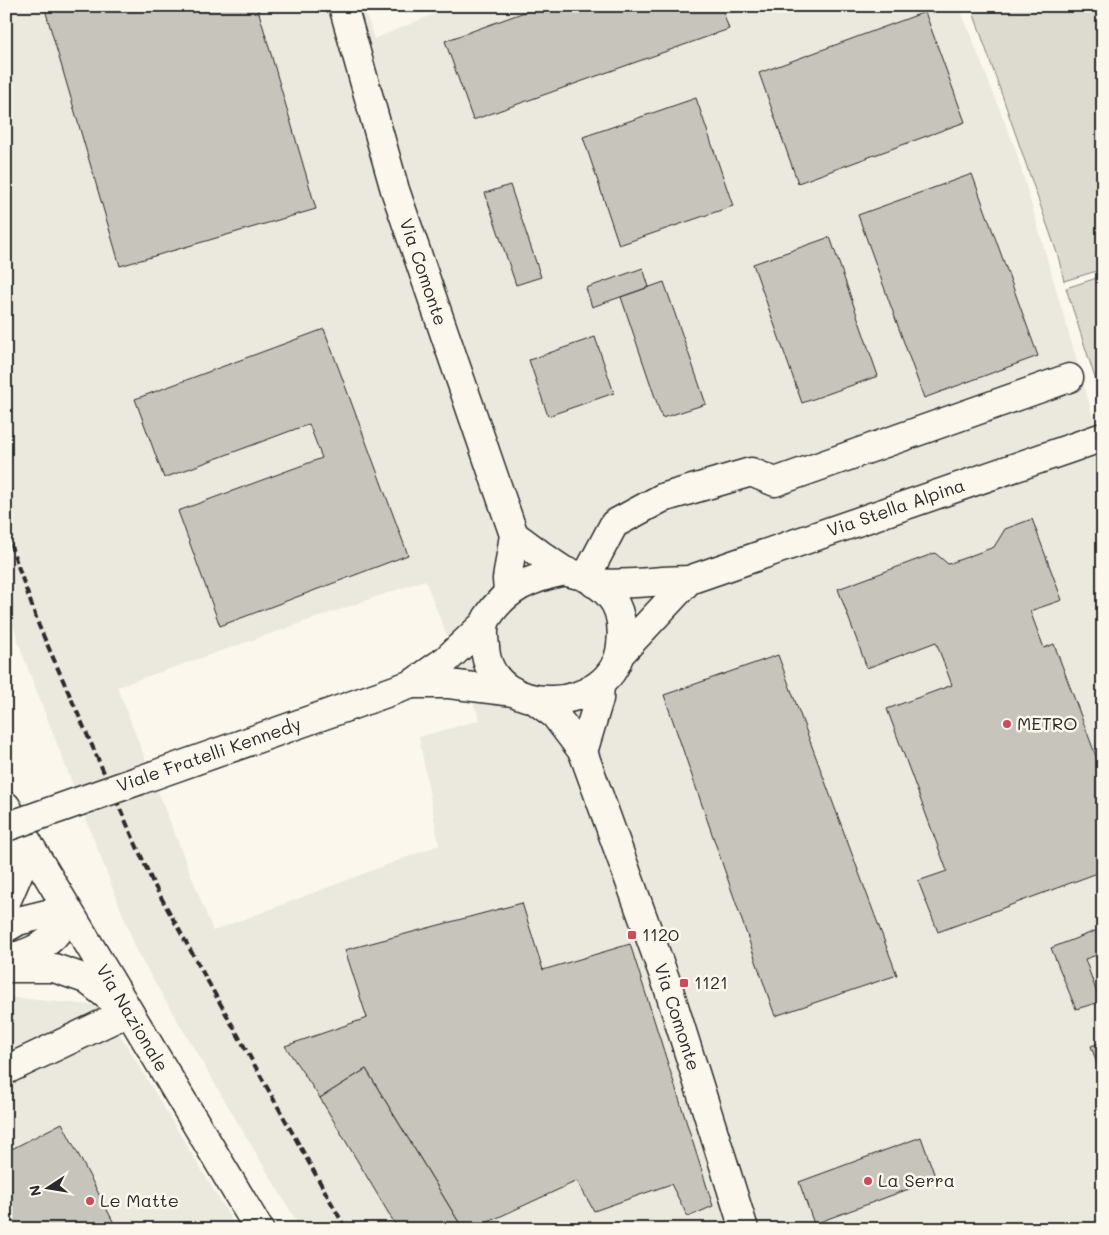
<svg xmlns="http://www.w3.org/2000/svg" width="1109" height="1235" font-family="Mali,sans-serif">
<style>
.built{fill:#ebe8de;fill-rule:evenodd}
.green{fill:#dddad0;stroke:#84827e}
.building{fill:#c7c4bc;stroke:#2b2b2b}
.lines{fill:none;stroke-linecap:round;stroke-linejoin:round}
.minor-casing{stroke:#2b2b2b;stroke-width:31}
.major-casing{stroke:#2b2b2b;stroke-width:31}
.minor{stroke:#fbf7ec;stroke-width:28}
.major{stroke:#fbf7ec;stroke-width:28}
.rail{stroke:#2b2b2b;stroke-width:4;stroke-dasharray:8 4;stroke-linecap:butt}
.minor-bridge-casing{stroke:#2b2b2b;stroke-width:31;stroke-linecap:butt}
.minor-bridge{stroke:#fbf7ec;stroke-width:28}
.poi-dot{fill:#d1495b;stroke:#fbf7ec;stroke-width:2}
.labels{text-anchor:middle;stroke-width:5;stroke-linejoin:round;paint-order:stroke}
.street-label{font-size:18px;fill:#2b2b2b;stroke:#fbf7ec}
.poi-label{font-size:18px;fill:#2b2b2b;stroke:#fbf7ec;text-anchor:start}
</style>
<rect width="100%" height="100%" fill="#fbf7ec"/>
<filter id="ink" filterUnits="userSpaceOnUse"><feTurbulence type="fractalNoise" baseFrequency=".02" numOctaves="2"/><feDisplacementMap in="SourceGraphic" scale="10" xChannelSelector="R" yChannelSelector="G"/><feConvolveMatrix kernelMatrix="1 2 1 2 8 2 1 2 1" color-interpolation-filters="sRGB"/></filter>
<g filter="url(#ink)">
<g class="built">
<path d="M6 6H364L374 39 453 6H959L1015 148 1103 451V1229H301L138 954 22 653 6 603ZM425 580 480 720 419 737 439 845 213 931 117 687Z"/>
<polygon points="6,997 103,1006 237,1229 6,1229"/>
</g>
<g class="green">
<polygon points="971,6 1103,6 1103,269 1064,281 1058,256"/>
<polygon points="1103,276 1103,378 1096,381 1066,288"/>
</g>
<g class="building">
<polygon points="44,6 257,6 316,209 120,266"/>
<polygon points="541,6 721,6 729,29 473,120 445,41"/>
<polygon points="925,12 965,122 798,183 759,73"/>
<polygon points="696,98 733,206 619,245 583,137"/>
<polygon points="972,174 1038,356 924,398 858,215"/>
<polygon points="510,185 541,277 516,285 485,193"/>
<polygon points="830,237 878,376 802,403 753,264"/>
<polygon points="643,268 649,287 592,307 586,288"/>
<polygon points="664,282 706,404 662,418 621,297"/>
<polygon points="324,329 408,555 220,626 178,511 322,458 309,424 164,478 135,399"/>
<polygon points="595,337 614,393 548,416 529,360"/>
<polygon points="1032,519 1062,600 1030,611 1044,648 1054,644 1103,775 1103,871 938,932 918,881 947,871 887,709 952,685 936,642 867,668 838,589 935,553 948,564 994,547 1005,529"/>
<polygon points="778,655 897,975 775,1016 664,695"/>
<polygon points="522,903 543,970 630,944 713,1206 688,1217 671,1184 594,1211 577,1181 473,1229 463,1229 366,1069 320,1098 285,1046 367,1018 345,950"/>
<polygon points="1103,928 1103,953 1085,959 1100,1002 1076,1009 1051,948"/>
<polygon points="1103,1042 1103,1081 1091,1046"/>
<polygon points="366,1069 463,1229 398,1229 320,1098"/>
<polygon points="62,1123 117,1229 6,1229 6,1152"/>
<polygon points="921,1137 936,1179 814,1224 799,1182"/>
</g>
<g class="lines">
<g class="minor-casing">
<g id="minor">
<polyline points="343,6 395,190 514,535 507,579 508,593"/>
<path d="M514 535C530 546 546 560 563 570 570 574 578 574 585 577 592 580 604 589 609 595 621 608 623 628 621 645 615 715 489 721 485 647 484 637 482 627 487 618 506 588 531 578 565 571"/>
<polyline points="586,577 614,524 662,498 751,472 775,482 1069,378"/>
<path d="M594 583C626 586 657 580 689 580L1103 437"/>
<polyline points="621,653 689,580"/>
<polyline points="412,684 449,684 514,692"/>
<polyline points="535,700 555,715 583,752 668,987 744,1229"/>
<polyline points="583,752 599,699 600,685"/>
<polyline points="140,780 412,684 446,660 483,625"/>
<polyline points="6,837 22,865 6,902"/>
<polyline points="6,928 18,921 67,909"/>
<path d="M6 958C24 956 47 946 58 931 62 925 64 916 67 909"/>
<polyline points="6,968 54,968 86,979 128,1012 6,1070"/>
</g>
</g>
<g class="major-casing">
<polyline id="major" points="6,806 259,1229"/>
</g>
<use href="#minor" class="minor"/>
<use href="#major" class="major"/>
<polyline class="rail" points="6,532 39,626 153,883 346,1229"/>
<g class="minor-bridge-casing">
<polyline id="minor-bridge" points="6,827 140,780"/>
</g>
<use href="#minor-bridge" class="minor-bridge"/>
</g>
</g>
<g class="poi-dot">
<circle cx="1007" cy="724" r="5"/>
<rect x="627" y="930" width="10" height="10" rx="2.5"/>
<rect x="679" y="978" width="10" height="10" rx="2.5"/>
<circle cx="868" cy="1181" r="5"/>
<circle cx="90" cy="1201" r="5"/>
</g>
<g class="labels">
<g class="street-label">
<text transform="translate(423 272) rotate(71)" y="6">Via Comonte</text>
<text transform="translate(896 508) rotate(-19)" y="6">Via Stella Alpina</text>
<text transform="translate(209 755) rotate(-19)" y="6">Viale Fratelli Kennedy</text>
<text transform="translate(677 1017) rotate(72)" y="6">Via Comonte</text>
<text transform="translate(132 1018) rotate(59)" y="6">Via Nazionale</text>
</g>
<g class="poi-label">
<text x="1017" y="730">METRO</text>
<text x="642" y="941">1120</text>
<text x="694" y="989">1121</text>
<text x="878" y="1187">La Serra</text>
<text x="100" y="1207">Le Matte</text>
</g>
</g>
<rect width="1109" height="1235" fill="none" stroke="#fbf7ec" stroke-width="25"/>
<rect x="12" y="12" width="1084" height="1210" fill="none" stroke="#2b2b2b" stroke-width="2" filter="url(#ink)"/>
<g transform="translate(48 1188) rotate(258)" stroke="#fbf7ec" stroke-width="4" paint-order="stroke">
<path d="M0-4L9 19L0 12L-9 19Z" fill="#2b2b2b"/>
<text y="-8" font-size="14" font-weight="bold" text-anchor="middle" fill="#2b2b2b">N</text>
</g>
</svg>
